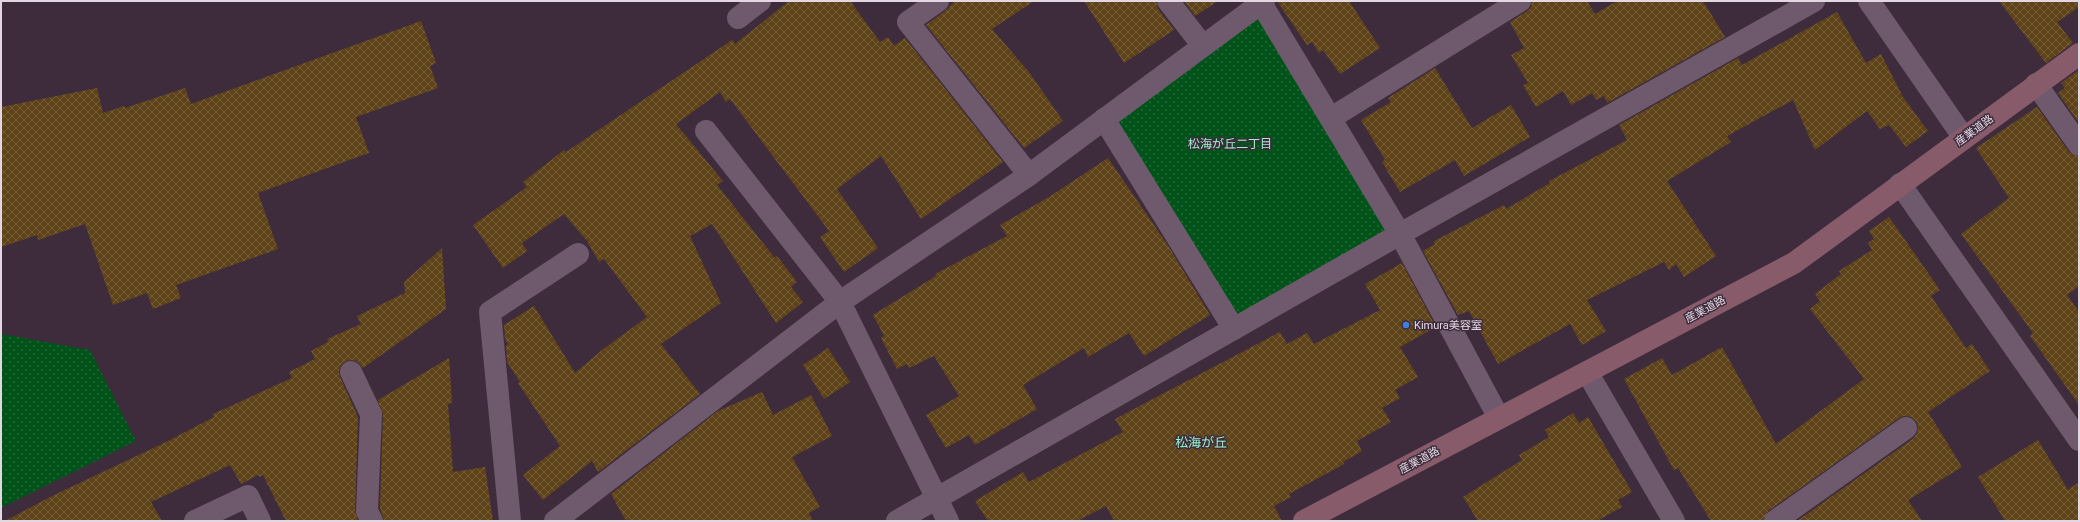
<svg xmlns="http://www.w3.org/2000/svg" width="2080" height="522" font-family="Roboto,'Noto Sans JP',sans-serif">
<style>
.grass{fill:url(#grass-dots)}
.building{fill:url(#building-cross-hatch)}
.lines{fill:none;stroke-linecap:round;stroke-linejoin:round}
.street{stroke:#6e5a6c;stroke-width:22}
.secondary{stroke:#885b6a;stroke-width:22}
.shop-dot{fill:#3f7fe0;stroke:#3e2c3d;stroke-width:1.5}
.labels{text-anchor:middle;stroke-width:3;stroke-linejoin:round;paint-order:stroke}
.street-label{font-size:11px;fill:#e3d8e2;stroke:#3e2c3d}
.poi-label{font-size:11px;fill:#e3d8e2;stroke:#3e2c3d;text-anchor:start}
.neighbourhood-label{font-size:12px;fill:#99f1cb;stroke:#3e2c3d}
.quarter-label{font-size:13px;fill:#99f1cb;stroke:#3e2c3d}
</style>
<defs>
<pattern id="grass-dots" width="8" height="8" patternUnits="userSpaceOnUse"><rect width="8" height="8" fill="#015319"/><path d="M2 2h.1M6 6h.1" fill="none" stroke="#266b3a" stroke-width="1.8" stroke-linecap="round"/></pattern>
<pattern id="building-cross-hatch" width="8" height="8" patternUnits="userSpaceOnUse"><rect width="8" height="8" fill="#5f4318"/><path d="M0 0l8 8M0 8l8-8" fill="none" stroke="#765d39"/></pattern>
</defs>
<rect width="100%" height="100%" fill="#3e2c3d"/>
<g class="grass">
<polygon points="1261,3 1400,234 1234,329 1104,119"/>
<polygon points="1,334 90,350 136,441 1,508"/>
</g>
<g class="building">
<polygon points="789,1 850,1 880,42 888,37 894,46 905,38 1003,162 921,219 881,156 837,189 878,248 844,272 820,237 829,231 730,99 726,102 720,92 676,124 723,181 717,185 775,258 777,256 797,282 791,287 803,302 776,323 712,224 690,236 721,303 661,344 700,394 598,472 592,461 543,500 523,475 560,446 518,383 520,382 507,362 506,346 508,344 505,339 504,325 534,306 575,373 602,350 647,317 604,259 599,262 587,241 564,214 522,243 527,251 503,268 473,225 527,187 523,182 564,150 566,152 732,40 735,44"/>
<polygon points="955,1 1034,1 992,29 1029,72 1063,121 1024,148 926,25 945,11"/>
<polygon points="1084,1 1156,1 1158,9 1174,30 1124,63"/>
<polygon points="1184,1 1218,1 1195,16"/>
<polygon points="1277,1 1349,1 1380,48 1340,74 1323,50 1319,53 1312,42 1307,45"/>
<polygon points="1532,1 1587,1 1595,14 1617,1 1703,1 1725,37 1607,103 1604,96 1596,100 1592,93 1571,105 1563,91 1536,107 1523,85 1528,83 1511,55 1524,48 1510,22 1527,11 1531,7"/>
<polygon points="1999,1 2079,1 2079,7 2057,22 2073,43 2046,63"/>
<polygon points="1837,12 1866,63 1881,54 1903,97 1928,131 1906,147 1889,125 1880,129 1867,111 1815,150 1793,100 1727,136 1731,142 1667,181 1716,256 1684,277 1676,264 1669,270 1664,262 1587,300 1606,331 1582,345 1570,324 1498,364 1469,311 1458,315 1423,251 1435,244 1434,241 1504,205 1506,209 1550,183 1549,181 1627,140 1619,125 1738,58 1742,65"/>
<polygon points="421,21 436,63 430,66 438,88 356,117 369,153 258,193 278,249 176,285 181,298 153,309 147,293 113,305 85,224 38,240 37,235 1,247 1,107 97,88 103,113 124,106 125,108 185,88 191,104"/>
<polygon points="1435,68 1472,128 1511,105 1530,137 1464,176 1455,160 1400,192 1382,162 1385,160 1361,120 1391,102 1388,98"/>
<polygon points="2079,70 2079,123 2058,93 2065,88 2061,83"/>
<polygon points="2037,107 2069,152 2079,157 2079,286 2067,295 2079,312 2079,405 2030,336 2033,333 1961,234 2009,198 1976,148"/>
<polygon points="1108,158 1169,247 1210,315 1144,356 1129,333 1088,357 1084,348 1023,385 1037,409 975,445 969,435 946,448 926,415 959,396 934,356 909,368 907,364 897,369 881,338 884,336 873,315 936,276 935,274 1007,236 1000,225 1049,197"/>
<polygon points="1889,217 1940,290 1931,296 1966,348 1972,344 1990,371 1928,412 1962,467 1908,500 1922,521 1797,521 1914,438 1917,433 1918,426 1916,421 1911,417 1904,416 1899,418 1768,511 1763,521 1711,521 1678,468 1674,470 1624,379 1662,358 1672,375 1722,347 1776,444 1864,379 1810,309 1820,301 1815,294 1841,274 1839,271 1872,250 1868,243 1874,239 1869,231"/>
<polygon points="442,248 446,309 363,368 358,362 352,360 346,361 341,365 339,371 340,377 358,417 355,510 358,521 286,521 263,475 260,477 258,475 241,484 230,465 151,502 162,521 5,521 52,496 164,443 214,417 213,414 292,378 289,372 315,359 311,351 328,342 327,339 361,324 357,316 405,293 404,282"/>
<polygon points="1402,263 1436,327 1400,347 1418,377 1395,390 1400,398 1382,408 1391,422 1357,441 1362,451 1343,462 1344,464 1289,494 1291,497 1274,506 1282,521 1114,521 1106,506 1077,521 988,521 975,501 1023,472 1029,482 1123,432 1115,419 1280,332 1287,344 1307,333 1314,344 1380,310 1365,284"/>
<polygon points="828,348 850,382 824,399 803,365"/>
<polygon points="449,358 452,403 448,404 453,472 485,467 493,521 384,521 380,508 383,415 377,398 378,400"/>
<polygon points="762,392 773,415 811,395 832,436 792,457 820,507 809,513 813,521 626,521 611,494 718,411"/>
<polygon points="1573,413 1579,423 1588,417 1632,492 1618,500 1622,507 1597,521 1478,521 1463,497 1522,460 1519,455 1549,437 1545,430"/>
<polygon points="2038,440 2068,490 2079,482 2079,521 2005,521 1978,477"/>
</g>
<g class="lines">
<g class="street">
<polyline points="938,1 908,22 1029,175"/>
<polyline points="1168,1 1203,46"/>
<polyline points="1869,1 1964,138"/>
<polyline points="1261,3 1400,234 1499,418"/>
<polyline points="738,18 760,1"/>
<polyline points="2036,84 2079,145"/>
<polyline points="1331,118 1520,1"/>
<polyline points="1104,119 1234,329"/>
<polyline points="706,131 840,302 948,521"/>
<polyline points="1900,184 2079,440"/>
<polyline points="351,372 371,414 367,511 372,521"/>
<polyline points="1587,372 1674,521"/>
<polyline points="195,521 248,496 260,521"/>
<polyline points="510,521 490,312 578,254"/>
<polyline points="555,521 840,302 1029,175 1264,1"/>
<polyline points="897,521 1400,234 1814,1"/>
<polyline points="1775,521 1906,428"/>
</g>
<polyline class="secondary" points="1304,521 1794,263 2079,54"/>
</g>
<circle class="shop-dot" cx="1406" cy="325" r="4"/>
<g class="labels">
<g class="street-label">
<text transform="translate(1974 130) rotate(-36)" y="4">産業道路</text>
<text transform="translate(1705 309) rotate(-28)" y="4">産業道路</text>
<text transform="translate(1419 460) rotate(-28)" y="4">産業道路</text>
</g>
<g class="poi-label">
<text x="1414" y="329">Kimura美容室</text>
</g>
<g class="neighbourhood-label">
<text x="1230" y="148">松海が丘二丁目</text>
</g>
<g class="quarter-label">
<text x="1201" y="447">松海が丘</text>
</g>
</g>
<rect width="2080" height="522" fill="none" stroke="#e3d8e2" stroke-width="4"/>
</svg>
